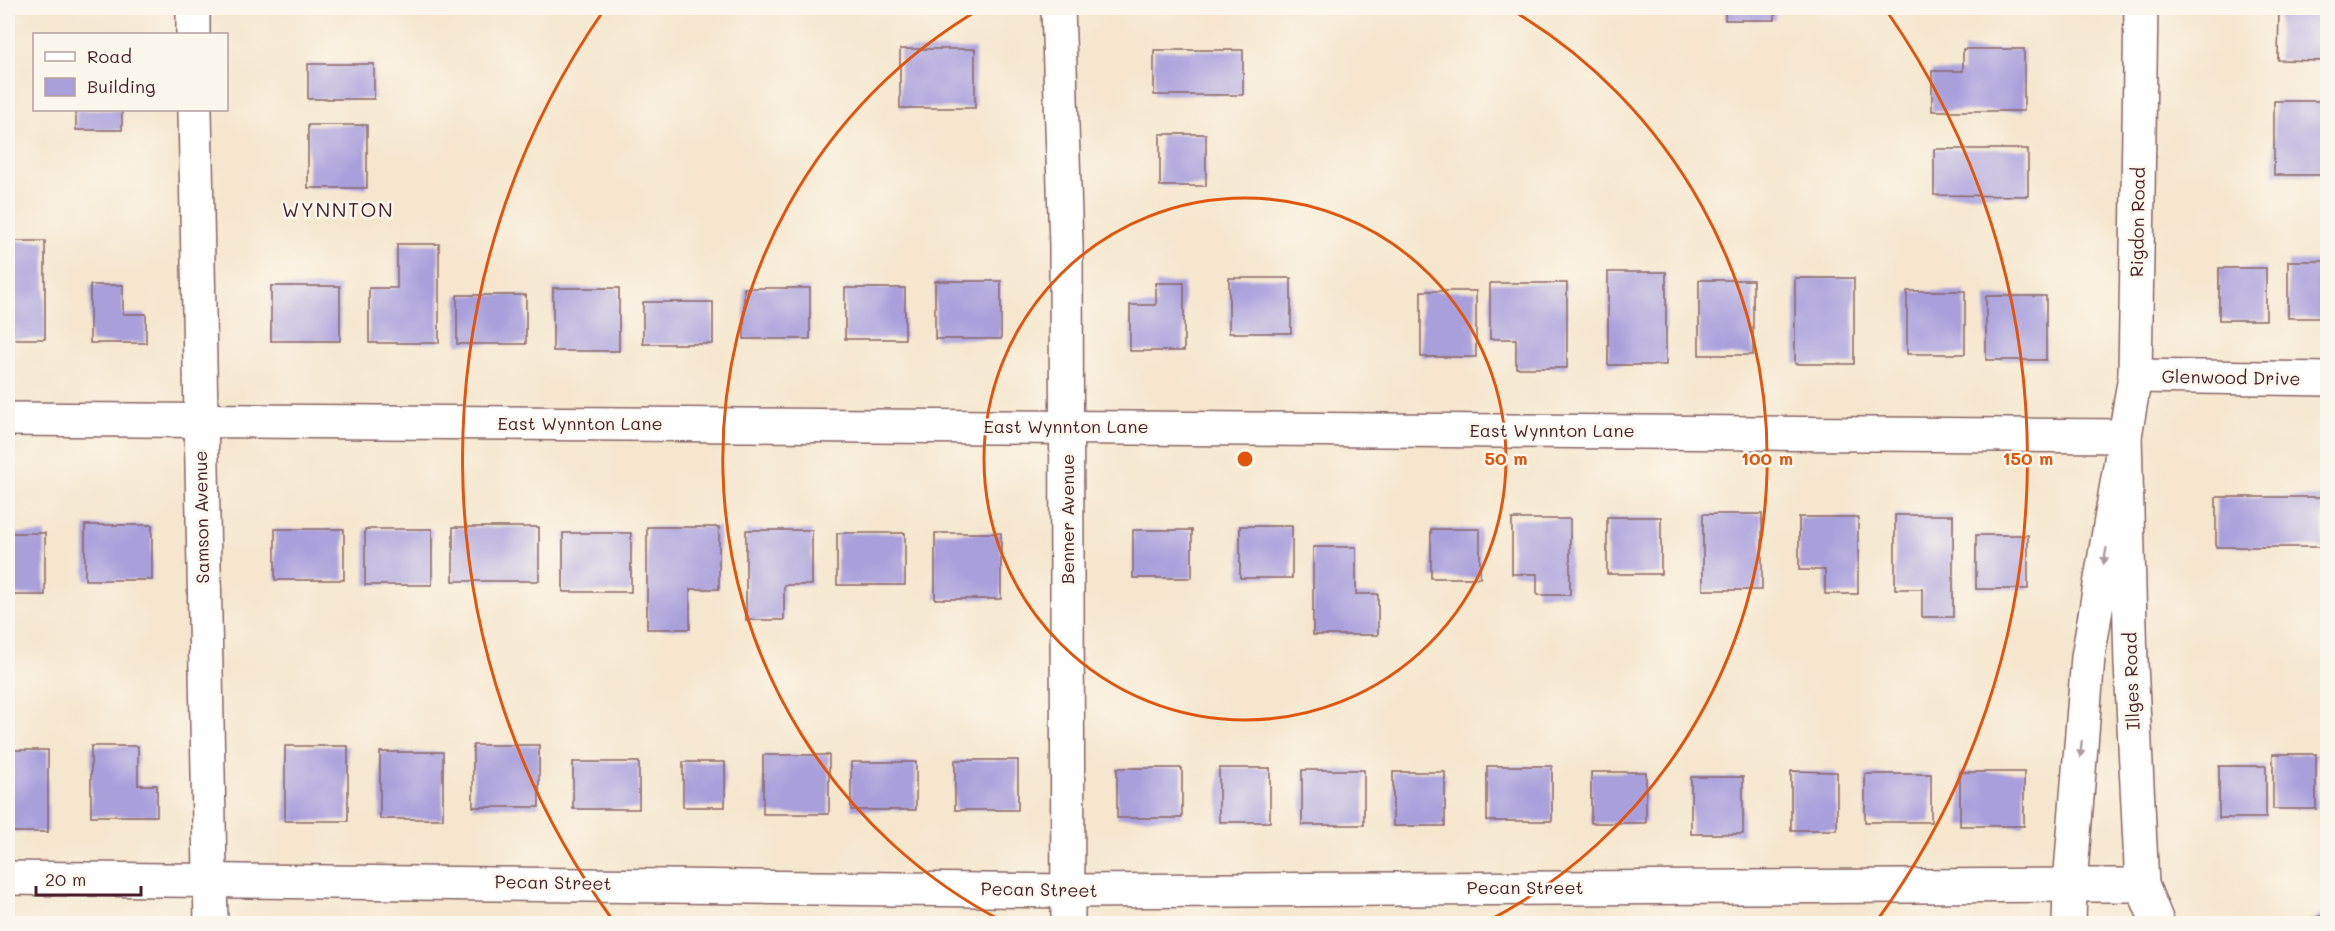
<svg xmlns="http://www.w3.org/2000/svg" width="2335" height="931" font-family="Mali,sans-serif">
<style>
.building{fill:#a89fdb}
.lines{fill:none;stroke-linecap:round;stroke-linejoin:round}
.minor-casing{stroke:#866564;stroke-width:36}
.tertiary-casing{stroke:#866564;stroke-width:36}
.minor{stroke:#fff;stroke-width:33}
.tertiary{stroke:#fff;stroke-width:33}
.oneway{fill:#ae9aa0}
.ring{fill:none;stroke:#e0560e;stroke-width:3}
.labels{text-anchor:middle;stroke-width:5;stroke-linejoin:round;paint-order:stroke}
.street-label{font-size:18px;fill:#4a1f2b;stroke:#fbf7ec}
.neighbourhood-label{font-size:20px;letter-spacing:1.5px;fill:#4a1f2b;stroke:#fbf7ec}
.centre{fill:#e0560e;stroke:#fbf7ec;stroke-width:3}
.ring-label{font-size:18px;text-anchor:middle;font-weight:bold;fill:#e0560e;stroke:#fbf7ec;stroke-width:5;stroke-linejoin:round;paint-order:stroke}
</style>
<rect width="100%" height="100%" fill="#fbf7ec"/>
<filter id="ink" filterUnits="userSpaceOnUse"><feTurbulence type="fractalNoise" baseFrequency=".0167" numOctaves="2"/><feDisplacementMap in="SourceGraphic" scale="12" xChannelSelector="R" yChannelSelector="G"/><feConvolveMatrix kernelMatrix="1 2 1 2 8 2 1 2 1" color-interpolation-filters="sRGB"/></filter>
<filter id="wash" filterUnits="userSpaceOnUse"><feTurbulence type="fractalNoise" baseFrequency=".008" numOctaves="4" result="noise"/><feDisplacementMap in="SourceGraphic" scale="24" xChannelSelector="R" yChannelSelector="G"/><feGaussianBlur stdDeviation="1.35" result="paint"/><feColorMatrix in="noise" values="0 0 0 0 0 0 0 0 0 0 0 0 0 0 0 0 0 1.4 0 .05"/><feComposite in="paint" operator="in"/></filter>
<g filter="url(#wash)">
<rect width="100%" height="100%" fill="#f5e6cd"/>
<g id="blocks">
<g class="building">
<rect x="1725" y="8" width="50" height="12"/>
<polygon points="2279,8 2328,8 2328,61 2278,60"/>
<rect x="900" y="49" width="75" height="59"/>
<polygon points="1963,49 2024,49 2024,111 1932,111 1932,71 1963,71"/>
<rect x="1154" y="50" width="89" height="45"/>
<rect x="308" y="64" width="66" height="35"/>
<rect x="2274" y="101" width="50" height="74"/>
<rect x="76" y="110" width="46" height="20"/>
<rect x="308" y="125" width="59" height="63"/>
<rect x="1160" y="134" width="46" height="52"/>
<polygon points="1934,149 2028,149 2028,196 1934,195"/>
<polygon points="9,241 45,241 45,339 8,339"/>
<polygon points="397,244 439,244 439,343 369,343 369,288 397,288"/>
<rect x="2288" y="261" width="40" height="57"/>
<rect x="2219" y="268" width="47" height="52"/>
<rect x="1608" y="272" width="58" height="93"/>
<rect x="1229" y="278" width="62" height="55"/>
<rect x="1795" y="278" width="59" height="86"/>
<rect x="1699" y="280" width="54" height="75"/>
<rect x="935" y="281" width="66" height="58"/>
<polygon points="1156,283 1184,283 1184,351 1130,351 1130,305 1156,305"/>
<polygon points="1490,283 1567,283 1567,368 1516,368 1516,339 1490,339"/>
<polygon points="90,285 123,285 123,314 146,314 146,343 90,343"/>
<rect x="271" y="286" width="69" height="55"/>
<rect x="553" y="288" width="66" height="63"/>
<rect x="744" y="288" width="66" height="51"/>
<rect x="845" y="288" width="60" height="51"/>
<rect x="1421" y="291" width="55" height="66"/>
<rect x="1907" y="291" width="58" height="63"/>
<rect x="457" y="295" width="69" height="49"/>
<rect x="1986" y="296" width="60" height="64"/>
<rect x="643" y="302" width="70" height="42"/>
<rect x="2216" y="497" width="107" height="50"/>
<rect x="1703" y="514" width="59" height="76"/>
<polygon points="1895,515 1953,515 1953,617 1922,617 1922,589 1895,589"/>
<rect x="1607" y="517" width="54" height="57"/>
<polygon points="1799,517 1858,517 1858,594 1825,594 1825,570 1799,570"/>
<polygon points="1512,519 1570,519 1570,595 1537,595 1537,574 1512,574"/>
<rect x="85" y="525" width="67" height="55"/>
<rect x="1240" y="526" width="52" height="52"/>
<rect x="453" y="527" width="86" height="54"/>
<polygon points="647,527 719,527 719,589 690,589 690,629 647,629"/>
<rect x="275" y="529" width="69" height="51"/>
<rect x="365" y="529" width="67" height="56"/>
<rect x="1431" y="529" width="49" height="49"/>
<polygon points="746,530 812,530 812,585 784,585 784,620 746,620"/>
<rect x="1133" y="530" width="59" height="48"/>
<rect x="8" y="533" width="37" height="62"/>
<rect x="563" y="533" width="68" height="59"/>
<rect x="837" y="533" width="68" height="52"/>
<rect x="935" y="533" width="66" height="66"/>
<rect x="1976" y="535" width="52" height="54"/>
<polygon points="1313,547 1356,547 1356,594 1378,594 1378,635 1313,635"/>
<rect x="473" y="745" width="66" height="62"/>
<polygon points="91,746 138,746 138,785 157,785 157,816 91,816"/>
<rect x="285" y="746" width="63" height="75"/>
<rect x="8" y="750" width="40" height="82"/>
<rect x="380" y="752" width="63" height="67"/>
<rect x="2273" y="754" width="43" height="55"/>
<rect x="763" y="755" width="66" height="59"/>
<rect x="955" y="760" width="63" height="50"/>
<rect x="573" y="762" width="66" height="47"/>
<rect x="683" y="762" width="42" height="45"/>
<rect x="851" y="762" width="65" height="48"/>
<rect x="1487" y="766" width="65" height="55"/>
<rect x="2219" y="766" width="47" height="52"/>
<rect x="1117" y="768" width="65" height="50"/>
<rect x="1219" y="768" width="51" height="54"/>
<rect x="1302" y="770" width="62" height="55"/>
<polygon points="1791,771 1837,772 1837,830 1791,830"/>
<rect x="1393" y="772" width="52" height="54"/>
<rect x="1591" y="772" width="55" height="51"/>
<rect x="1960" y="772" width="64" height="54"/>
<rect x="1865" y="774" width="66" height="48"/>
<rect x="1691" y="777" width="52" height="57"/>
<polygon points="2328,913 2328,924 2300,924 2300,923"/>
</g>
</g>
</g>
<g filter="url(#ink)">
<use href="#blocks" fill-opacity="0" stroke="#866564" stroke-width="1.5"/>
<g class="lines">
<g class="minor-casing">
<g id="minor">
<polyline points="193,8 193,34"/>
<polyline points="1058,8 1066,245 1068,924"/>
<polyline points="195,110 211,924"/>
<polyline points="2135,376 2328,379"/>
<polyline points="8,419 2125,436 2088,657 2070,885 1067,891 8,878"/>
<polyline points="2069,924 2070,885 2142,885"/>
</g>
</g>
<g class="tertiary-casing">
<polyline id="tertiary" points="2141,8 2135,376 2125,436 2131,664 2142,885 2158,924"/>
</g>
<use href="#minor" class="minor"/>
<use href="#tertiary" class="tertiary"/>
</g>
<defs><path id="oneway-solid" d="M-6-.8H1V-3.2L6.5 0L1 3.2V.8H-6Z" transform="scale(1.5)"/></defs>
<g class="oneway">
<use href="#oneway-solid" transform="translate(2105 556) rotate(100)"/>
<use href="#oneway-solid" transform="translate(2081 749) rotate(95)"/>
</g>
</g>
<g class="ring">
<circle cx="1245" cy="459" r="261"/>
<path d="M1004 922A522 522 0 0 1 980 9M1510 9A522 522 0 0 1 1486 922"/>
<path d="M612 919A783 783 0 0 1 604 10M1886 10A783 783 0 0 1 1878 919"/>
</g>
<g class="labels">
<g class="street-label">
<text transform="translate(2138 222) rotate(-89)" y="6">Rigdon Road</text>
<text transform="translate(2231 378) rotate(1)" y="6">Glenwood Drive</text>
<text x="580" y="430">East Wynnton Lane</text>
<text x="1066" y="433">East Wynnton Lane</text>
<text x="1552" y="437">East Wynnton Lane</text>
<text transform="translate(202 517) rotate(-91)" y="6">Samson Avenue</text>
<text transform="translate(1068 519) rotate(-90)" y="6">Benner Avenue</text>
<text transform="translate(2132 681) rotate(-92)" y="6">Illges Road</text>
<text transform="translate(553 883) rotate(1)" y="6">Pecan Street</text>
<text x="1525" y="894">Pecan Street</text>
<text transform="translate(1039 890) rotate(1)" y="6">Pecan Street</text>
</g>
<g class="neighbourhood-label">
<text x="338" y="217">WYNNTON</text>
</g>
</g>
<circle cx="1245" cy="459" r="9" class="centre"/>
<g class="ring-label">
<text x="1506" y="465">50 m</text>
<text x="1767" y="465">100 m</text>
<text x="2028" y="465">150 m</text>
</g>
<rect width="2335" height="931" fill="none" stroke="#fbf7ec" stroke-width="30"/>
<rect x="33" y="33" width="195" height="78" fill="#fbf7ec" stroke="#b4a19f" stroke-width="1.5"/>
<rect x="45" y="52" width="30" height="9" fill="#ffffff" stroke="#b4a19f" stroke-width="1.5"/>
<text x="87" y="63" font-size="18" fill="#4a1f2b">Road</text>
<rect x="45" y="78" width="30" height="18" fill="#a89fdb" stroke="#b4a19f" stroke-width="1.5"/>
<text x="87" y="93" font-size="18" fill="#4a1f2b">Building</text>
<path d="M36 886v9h105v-9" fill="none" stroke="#4a1f2b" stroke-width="3"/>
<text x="45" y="886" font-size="18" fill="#4a1f2b" stroke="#fbf7ec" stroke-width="4.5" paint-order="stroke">20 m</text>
</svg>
